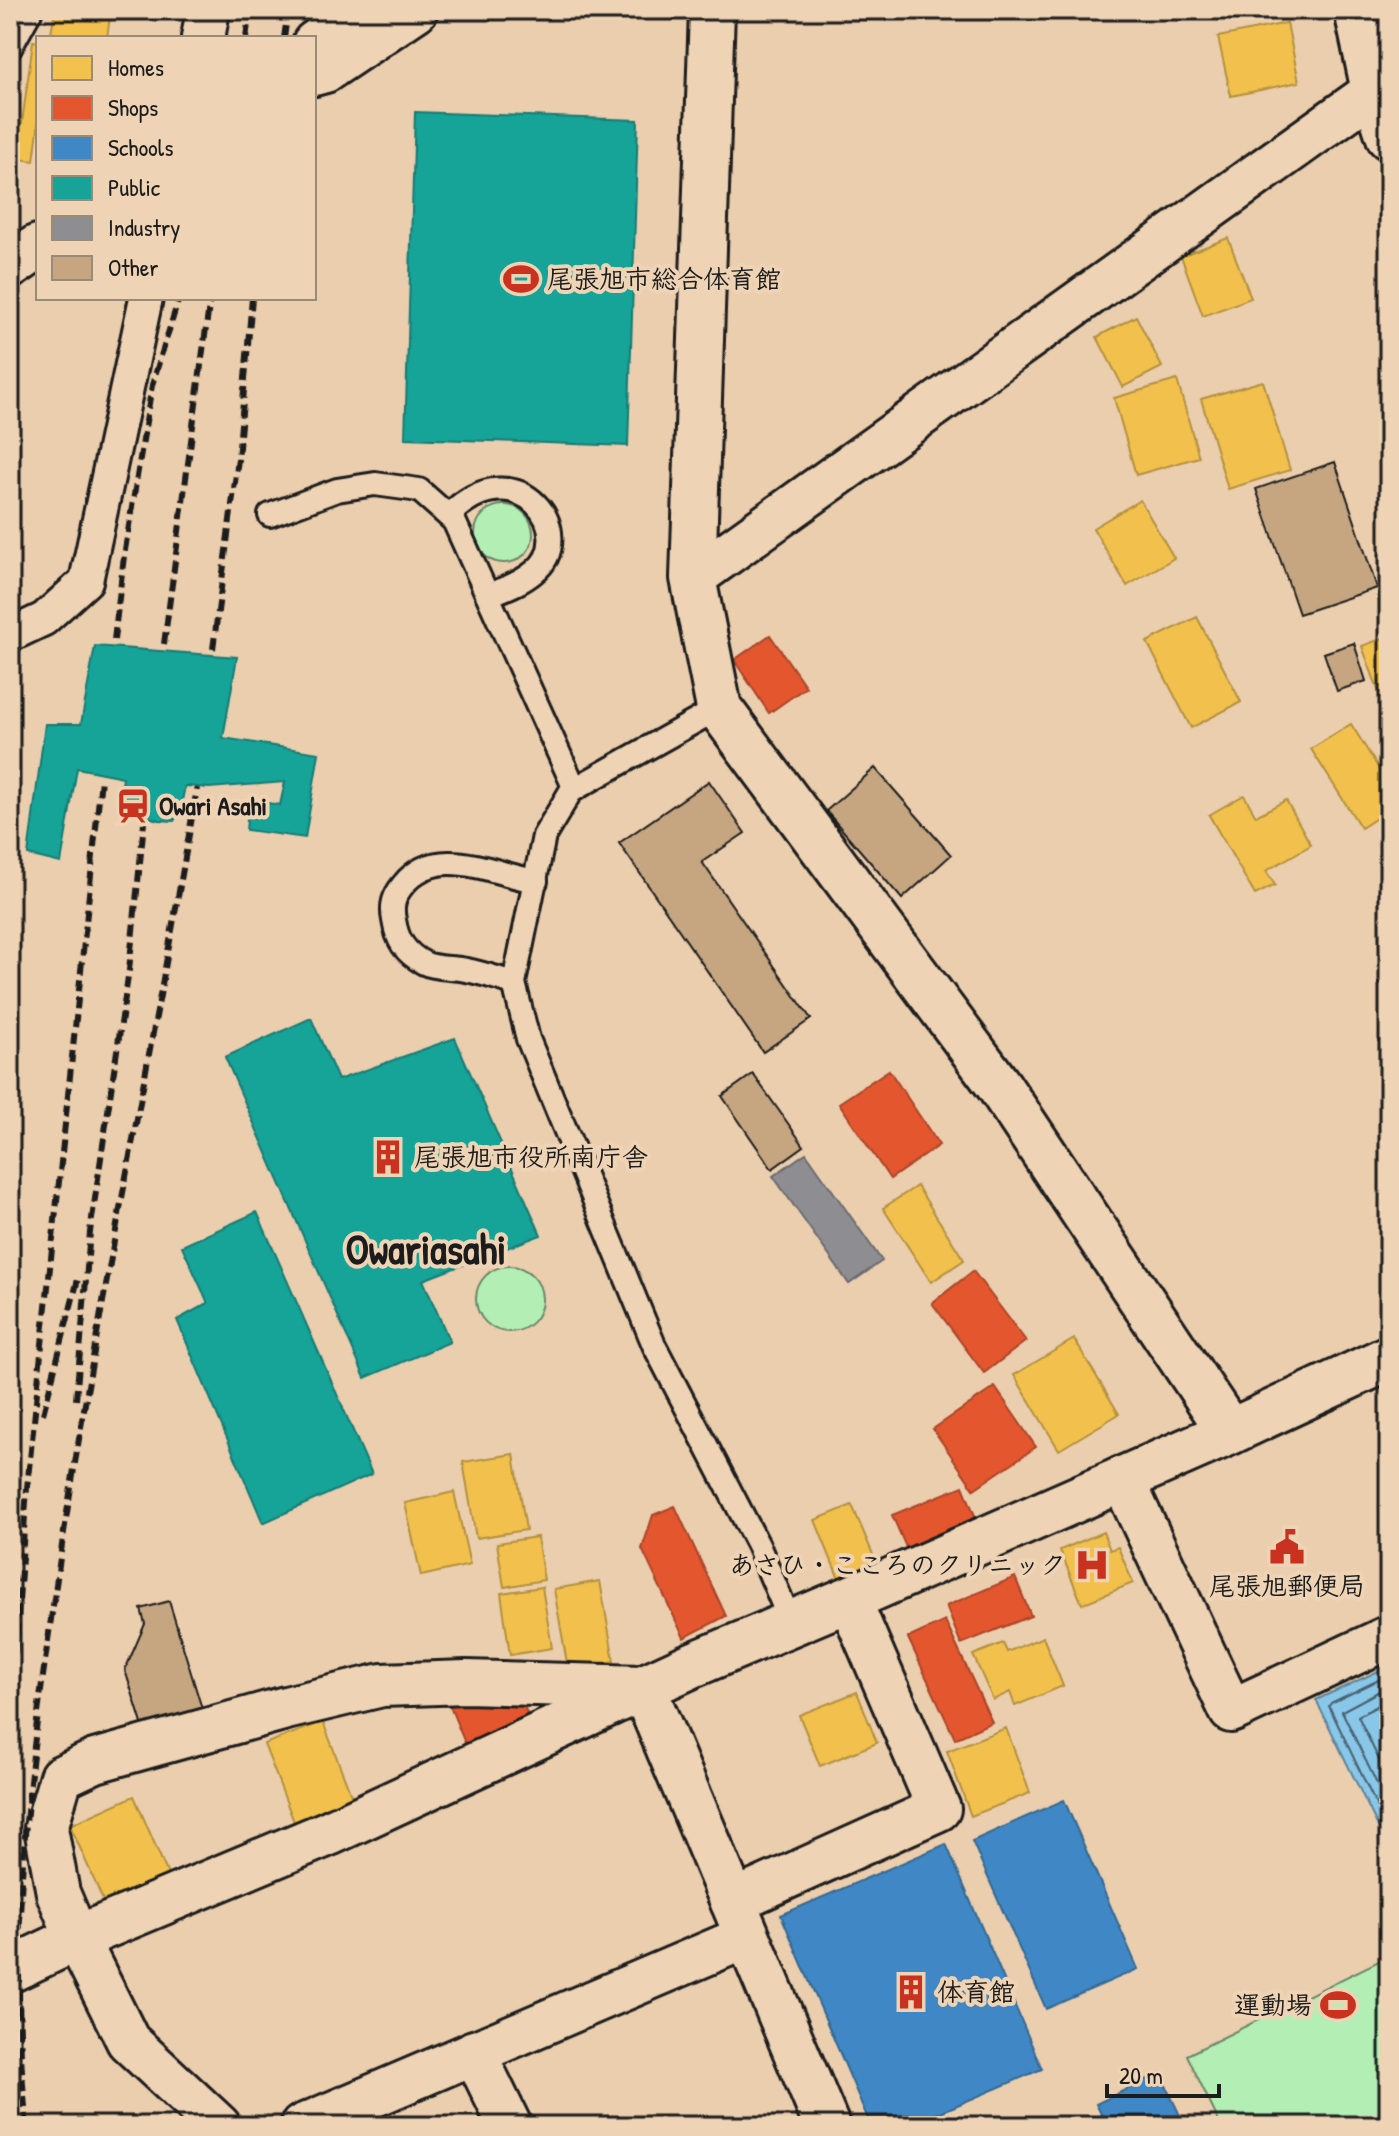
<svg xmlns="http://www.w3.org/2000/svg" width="1399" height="2136" font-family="'Patrick Hand','Klee One',sans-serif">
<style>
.green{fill:#b3efb4;stroke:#688668;stroke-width:2}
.water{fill:#89c7e9;stroke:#5d8397;stroke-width:2}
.homes{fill:#f2c14e;stroke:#b2903f;stroke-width:2}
.shops{fill:#e4572e;stroke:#a84529;stroke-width:2}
.schools{fill:#3f88c5;stroke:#346892;stroke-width:2}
.public{fill:#17a398;stroke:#187a73;stroke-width:2}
.industry{fill:#8d8d92;stroke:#6b6b6f;stroke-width:2}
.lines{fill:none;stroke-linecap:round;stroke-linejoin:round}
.shore{stroke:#48606e;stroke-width:2}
.building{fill:#c5a681;stroke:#1c1c1c;stroke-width:2}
.service-casing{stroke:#1c1c1c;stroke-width:28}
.pedestrian-casing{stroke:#1c1c1c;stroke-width:38}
.minor-casing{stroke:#1c1c1c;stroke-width:48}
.tertiary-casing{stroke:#1c1c1c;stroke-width:50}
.primary-casing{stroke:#1c1c1c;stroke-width:50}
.service{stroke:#eed3b5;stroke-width:22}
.pedestrian{stroke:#eed3b5;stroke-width:32}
.minor{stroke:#eed3b5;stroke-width:42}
.tertiary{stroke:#eed3b5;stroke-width:44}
.primary{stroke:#eed3b5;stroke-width:44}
.rail{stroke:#1c1c1c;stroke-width:6;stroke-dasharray:12 6;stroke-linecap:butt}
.labels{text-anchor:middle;stroke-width:8;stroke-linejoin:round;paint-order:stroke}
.poi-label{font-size:26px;font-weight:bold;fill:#1c1c1c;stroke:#eed3b5;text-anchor:start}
.town-label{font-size:42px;font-weight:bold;fill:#1c1c1c;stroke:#eed3b5}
</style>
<rect width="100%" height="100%" fill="#ebceae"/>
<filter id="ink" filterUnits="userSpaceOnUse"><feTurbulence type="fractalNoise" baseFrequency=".0125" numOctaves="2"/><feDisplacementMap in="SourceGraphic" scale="16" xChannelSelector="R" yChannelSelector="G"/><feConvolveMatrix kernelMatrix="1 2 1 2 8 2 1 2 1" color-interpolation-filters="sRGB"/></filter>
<g filter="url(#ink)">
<g class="green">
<circle cx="504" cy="534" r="29"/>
<circle cx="509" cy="1299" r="33"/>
<polygon points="1389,1956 1389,2126 1221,2126 1187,2055"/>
</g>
<polygon class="water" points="1389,1666 1389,1839 1385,1841 1316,1700"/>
<g class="homes">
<polygon points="55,10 111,10 107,38 83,38 51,33"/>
<polygon points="1287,23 1299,82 1231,96 1218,37"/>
<polygon points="33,41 38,42 38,130 34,161 10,158 10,122 22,123"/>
<polygon points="1228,238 1251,298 1203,316 1181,256"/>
<polygon points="1136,316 1162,367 1123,387 1097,337"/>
<polygon points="1177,380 1199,457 1136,475 1114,398"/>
<polygon points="1263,381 1290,470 1228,489 1201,399"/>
<polygon points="1140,500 1174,558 1127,586 1093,528"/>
<polygon points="1197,617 1241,702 1191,728 1147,642"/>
<polygon points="1389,636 1389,720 1362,646"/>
<polygon points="1351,724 1389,785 1389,810 1361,828 1311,749"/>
<polygon points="1244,795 1256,816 1286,800 1311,845 1266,871 1275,885 1255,895 1209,815"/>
<polygon points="917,1186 964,1260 931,1282 883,1208"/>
<polygon points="1074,1339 1119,1414 1059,1450 1014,1375"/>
<polygon points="514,1454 526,1530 476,1538 463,1462"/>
<polygon points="454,1492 470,1565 421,1576 405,1503"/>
<polygon points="852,1505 877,1564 839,1579 815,1520"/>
<polygon points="1103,1532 1110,1550 1118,1547 1133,1583 1082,1604 1060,1550"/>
<polygon points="537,1537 544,1580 504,1587 497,1543"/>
<polygon points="600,1581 614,1661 568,1669 554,1589"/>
<polygon points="542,1587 552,1648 510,1655 501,1593"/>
<polygon points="1043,1637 1063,1686 1015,1706 1010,1692 993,1700 973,1655 1003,1643 1007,1652"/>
<polygon points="857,1692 877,1743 820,1766 799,1715"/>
<polygon points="323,1722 355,1805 296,1827 264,1744"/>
<polygon points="1006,1728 1030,1793 971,1816 947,1751"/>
<polygon points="134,1796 169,1877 105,1905 70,1825"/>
</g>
<g class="shops">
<polygon points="770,635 806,687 769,713 734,660"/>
<polygon points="889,1070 939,1145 890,1179 839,1103"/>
<polygon points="973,1271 1026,1341 984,1373 932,1303"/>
<polygon points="995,1387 1036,1447 974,1489 933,1429"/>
<polygon points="963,1486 978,1523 908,1552 892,1515"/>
<polygon points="675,1506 726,1616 684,1638 642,1549 653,1515"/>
<polygon points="1015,1577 1031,1616 961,1644 946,1606"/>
<polygon points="945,1621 992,1722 955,1739 908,1638"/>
<polygon points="471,1693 520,1697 532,1725 469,1753 449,1704"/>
</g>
<g class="schools">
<polygon points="1064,1800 1138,1969 1046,2009 972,1841"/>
<polygon points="946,1844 1042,2069 908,2126 871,2126 781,1915"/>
<polygon points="1160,2073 1185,2126 1107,2126 1096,2104"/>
</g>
<g class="public">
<polygon points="415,112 638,120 628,446 405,438"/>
<polygon points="95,646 237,657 223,738 319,753 305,838 246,830 249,800 280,805 285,782 209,788 185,786 180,811 174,821 159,820 119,810 123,777 77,768 61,863 28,855 45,724 81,724"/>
<polygon points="311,1018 338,1080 455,1038 541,1235 423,1280 450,1342 365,1378 225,1057"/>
<polygon points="257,1212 372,1474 263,1523 177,1320 208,1303 182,1246"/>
</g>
<polygon class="industry" points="806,1153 882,1261 849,1284 773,1176"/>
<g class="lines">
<g class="shore">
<polyline points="1389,1675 1331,1703 1329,1706 1389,1832"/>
<polyline points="1389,1686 1342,1711 1389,1809"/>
<polyline points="1389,1700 1358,1716 1389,1781"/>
</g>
</g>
<g class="building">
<polygon points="1335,462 1377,588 1299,614 1256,489"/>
<polygon points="1354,643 1366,681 1337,691 1324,653"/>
<polygon points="875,768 951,855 902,899 826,811"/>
<polygon points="709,781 745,833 702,862 811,1019 763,1052 619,843"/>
<polygon points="753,1074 804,1146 772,1169 722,1096"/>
<polygon points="169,1601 203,1712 144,1730 125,1670 145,1624 141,1609"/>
</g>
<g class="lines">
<g class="service-casing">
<g id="service">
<polyline points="10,48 31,10"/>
<polyline points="270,515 337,490 375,484 419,490 454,521 575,789"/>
<path d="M449 515C519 446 581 535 534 572 521 583 504 589 489 595"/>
<polyline points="719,708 571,791 544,836 514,983 528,1039 654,1345 758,1545 791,1623"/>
<path d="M514 983C499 979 483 973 466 970 453 967 436 969 424 963 405 953 397 940 394 920 391 905 394 896 403 885 437 842 492 874 536 881"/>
</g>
</g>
<g class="pedestrian-casing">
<polyline id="pedestrian" points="10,635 44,619 86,581 146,298"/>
</g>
<g class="minor-casing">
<g id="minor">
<polyline points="203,38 208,10"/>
<polyline points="314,43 361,10"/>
<polyline points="314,74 325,71 416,10"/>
<polyline points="693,578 1374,91"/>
<polyline points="1122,1478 1231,1711 1389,1637"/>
<polyline points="732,1902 939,1809 849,1599"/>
<polyline points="474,2052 510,2126"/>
<polyline points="219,2126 128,2041 77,1938 58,1893 46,1828 61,1777 95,1761 286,1708 382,1685 466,1682 643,1687"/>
<polyline points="302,2126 746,1937"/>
</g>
</g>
<g class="tertiary-casing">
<g id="tertiary">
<polyline points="712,10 693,578 719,708 999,1086 1230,1432"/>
<polyline points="10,266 38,247"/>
<polyline points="643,1687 827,2126"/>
<polyline points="10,1970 77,1938 329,1833 690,1666 849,1599 1230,1432 1389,1358"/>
</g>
</g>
<g class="primary-casing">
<polyline id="primary" points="1357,10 1374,91 1389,137"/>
</g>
<use href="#service" class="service"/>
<use href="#pedestrian" class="pedestrian"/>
<use href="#minor" class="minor"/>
<use href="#tertiary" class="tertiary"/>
<use href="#primary" class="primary"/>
<g class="rail">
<polyline points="246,38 250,10"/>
<polyline points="284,38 288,10"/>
<polyline points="114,640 124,556 152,385 179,298"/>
<polyline points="164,644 210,298"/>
<polyline points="213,649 238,459 252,298"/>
<polyline points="76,1400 90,1232 129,970 144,823"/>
<polyline points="43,1414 78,1279"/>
<polyline points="10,1726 27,1488 101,779"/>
<path d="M27 2126C6 1940 29 1768 56 1585 95 1318 152 1054 197 788"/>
</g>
</g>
</g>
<defs>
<g id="stadium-bare" transform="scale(2.76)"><path d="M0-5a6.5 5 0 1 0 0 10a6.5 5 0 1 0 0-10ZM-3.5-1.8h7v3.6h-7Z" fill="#c8321e" stroke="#eed3b5" stroke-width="2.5" paint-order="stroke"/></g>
<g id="station-bare" transform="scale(2.76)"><path d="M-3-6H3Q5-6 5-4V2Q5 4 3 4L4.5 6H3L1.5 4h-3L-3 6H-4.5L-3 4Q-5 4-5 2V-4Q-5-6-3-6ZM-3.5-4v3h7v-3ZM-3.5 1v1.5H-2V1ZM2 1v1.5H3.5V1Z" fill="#c8321e" stroke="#eed3b5" stroke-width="2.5" paint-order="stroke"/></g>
<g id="building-bare" transform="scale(2.76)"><path d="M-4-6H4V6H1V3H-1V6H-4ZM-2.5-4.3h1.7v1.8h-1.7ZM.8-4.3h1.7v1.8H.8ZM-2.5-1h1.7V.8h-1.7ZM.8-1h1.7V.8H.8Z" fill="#c8321e" stroke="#eed3b5" stroke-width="2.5" paint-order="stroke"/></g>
<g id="civic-bare" transform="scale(2.76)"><path d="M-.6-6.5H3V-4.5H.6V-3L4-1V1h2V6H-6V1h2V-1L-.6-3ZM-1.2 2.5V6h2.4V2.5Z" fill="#c8321e" stroke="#eed3b5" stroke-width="2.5" paint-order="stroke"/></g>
<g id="hospital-bare" transform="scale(2.76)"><path d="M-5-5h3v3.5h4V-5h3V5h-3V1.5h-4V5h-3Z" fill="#c8321e" stroke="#eed3b5" stroke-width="2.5" paint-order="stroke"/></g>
</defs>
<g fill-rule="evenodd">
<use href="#stadium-bare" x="521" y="279"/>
<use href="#station-bare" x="133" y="806"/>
<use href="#building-bare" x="388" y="1157"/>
<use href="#civic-bare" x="1287" y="1547"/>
<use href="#hospital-bare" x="1092" y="1565"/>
<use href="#building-bare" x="911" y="1992"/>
<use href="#stadium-bare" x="1338" y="2005"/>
</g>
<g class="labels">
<g class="poi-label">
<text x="547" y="288">尾張旭市総合体育館</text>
<text x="159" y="815">Owari Asahi</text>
<text x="414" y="1166">尾張旭市役所南庁舎</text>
<text x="1066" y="1574" text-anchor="end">あさひ・こころのクリニック</text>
<text x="1287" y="1595" text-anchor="middle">尾張旭郵便局</text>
<text x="937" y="2001">体育館</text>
<text x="1312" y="2014" text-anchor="end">運動場</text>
</g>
<g class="town-label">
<text x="426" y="1264">Owariasahi</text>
</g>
</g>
<rect width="1399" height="2136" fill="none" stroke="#eed3b5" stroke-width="40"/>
<rect x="20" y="20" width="1359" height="2096" fill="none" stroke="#1c1c1c" stroke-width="3" filter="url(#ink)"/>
<rect x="36" y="36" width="280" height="264" fill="#eed3b5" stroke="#9a8a78" stroke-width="2"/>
<rect x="52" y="56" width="40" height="24" fill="#f2c14e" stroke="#9a8a78" stroke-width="2"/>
<text x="108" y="76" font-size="24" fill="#1c1c1c">Homes</text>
<rect x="52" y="96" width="40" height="24" fill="#e4572e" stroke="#9a8a78" stroke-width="2"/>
<text x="108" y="116" font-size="24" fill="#1c1c1c">Shops</text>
<rect x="52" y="136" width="40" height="24" fill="#3f88c5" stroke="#9a8a78" stroke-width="2"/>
<text x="108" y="156" font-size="24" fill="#1c1c1c">Schools</text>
<rect x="52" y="176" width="40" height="24" fill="#17a398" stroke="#9a8a78" stroke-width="2"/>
<text x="108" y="196" font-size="24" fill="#1c1c1c">Public</text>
<rect x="52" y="216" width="40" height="24" fill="#8d8d92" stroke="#9a8a78" stroke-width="2"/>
<text x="108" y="236" font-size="24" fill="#1c1c1c">Industry</text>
<rect x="52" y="256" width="40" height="24" fill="#c5a681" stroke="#9a8a78" stroke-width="2"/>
<text x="108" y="276" font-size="24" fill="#1c1c1c">Other</text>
<path d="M1107 2084v12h112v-12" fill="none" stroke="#1c1c1c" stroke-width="4"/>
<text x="1119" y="2084" font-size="24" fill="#1c1c1c" stroke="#eed3b5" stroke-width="6" paint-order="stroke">20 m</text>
</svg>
